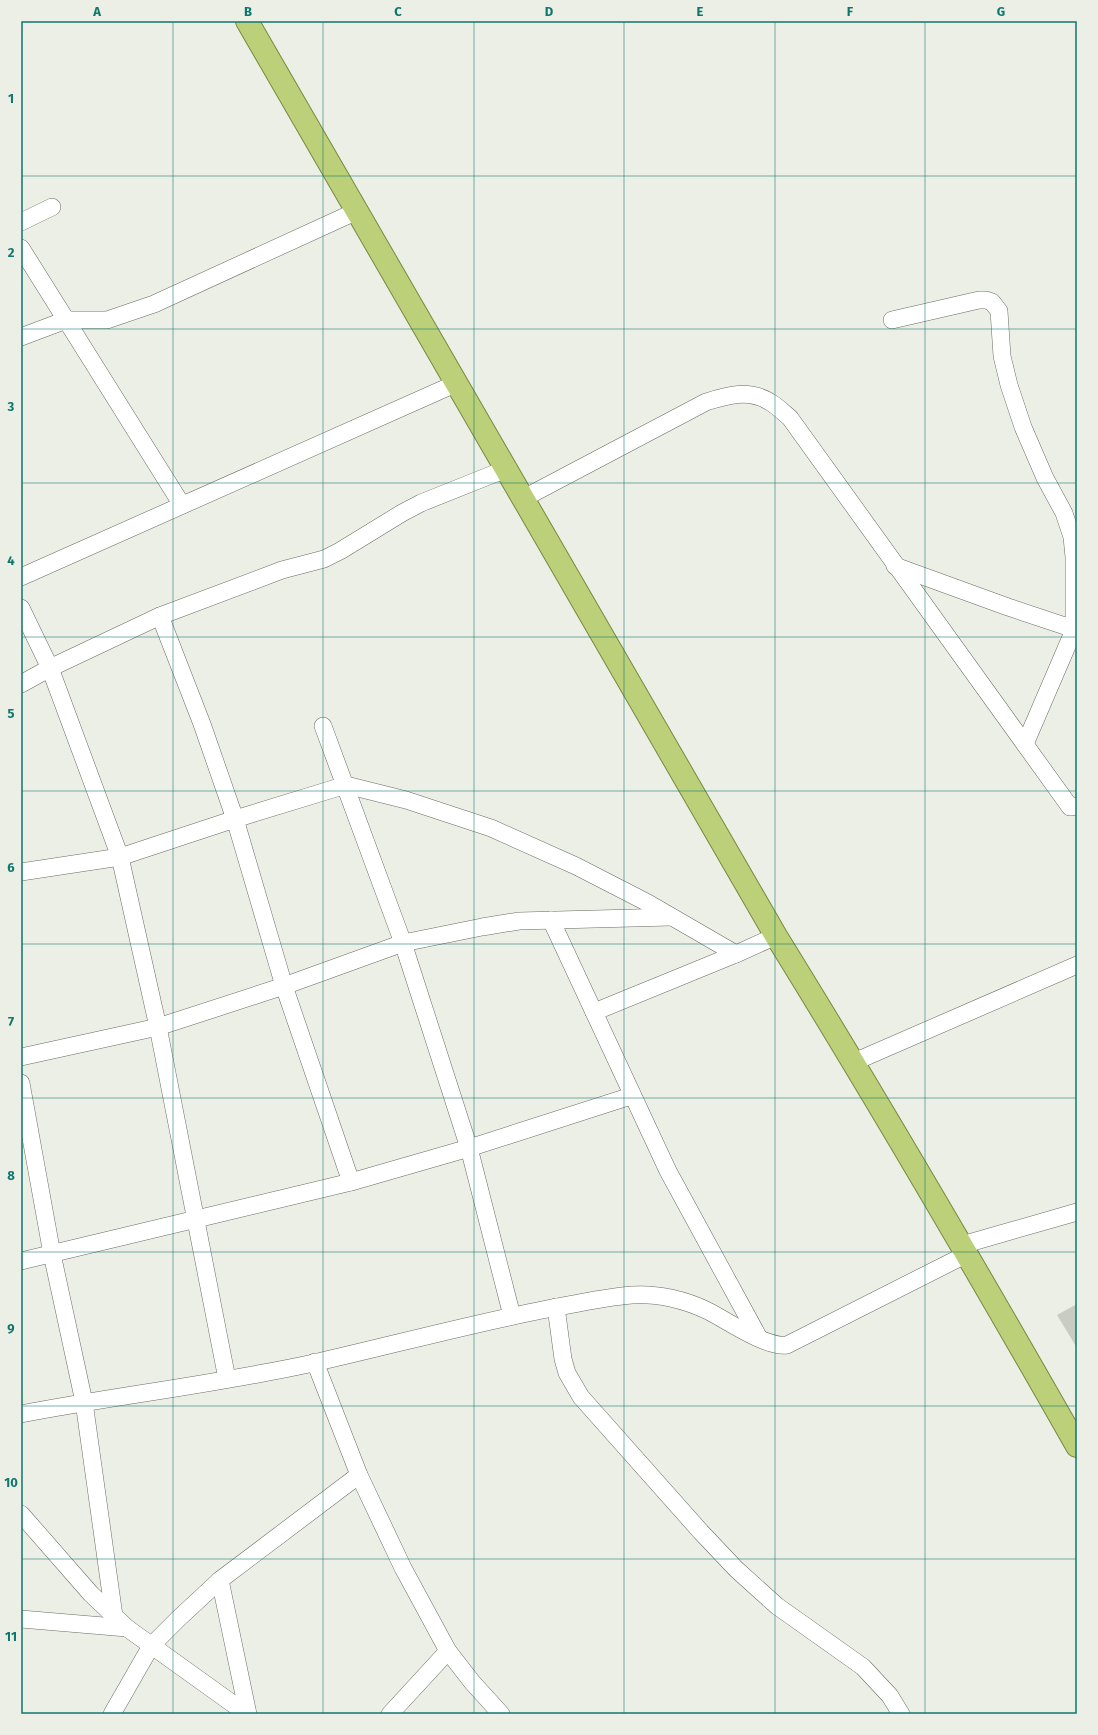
<svg xmlns="http://www.w3.org/2000/svg" width="1098" height="1735" font-family="'Fira Sans',sans-serif">
<style>
.building{fill:#c9ccc3}
.lines{fill:none;stroke-linecap:round;stroke-linejoin:round}
.minor-casing{stroke:#696c64;stroke-width:18}
.trunk-casing{stroke:#788941;stroke-width:24}
.minor{stroke:#fff;stroke-width:17}
.trunk{stroke:#bbd078;stroke-width:22}
.grid{fill:none;stroke:#0f766e;stroke-width:1;stroke-opacity:0.55}
.neatline{fill:none;stroke:#0f766e;stroke-width:1.5}
.grid-label{font-size:13px;text-anchor:middle;font-weight:bold;fill:#0f766e}
</style>
<rect width="100%" height="100%" fill="#ecefe5"/>
<polygon class="building" points="1077,1304 1077,1348 1057,1315"/>
<g class="lines">
<g class="minor-casing">
<g id="minor">
<polyline points="21,222 52,207"/>
<polyline points="21,248 182,505"/>
<polyline points="892,320 979,300 986,300 992,302 999,311 1002,356 1009,385 1023,427 1045,478 1064,513 1072,537 1074,557 1074,630 1025,744"/>
<polyline points="21,337 66,320 107,320 154,304 357,211"/>
<path d="M524 498 706 402C728 395 749 389 770 402 777 406 784 413 790 418L1070 807 1077 806"/>
<polyline points="895,566 1008,607 1077,630"/>
<polyline points="21,577 457,383"/>
<polyline points="21,608 50,668 120,857 158,1027 227,1379"/>
<polyline points="160,616 202,724 235,819 284,986 351,1182"/>
<polyline points="21,684 50,668 160,616 282,570 324,559 340,551 402,513 421,503 506,469"/>
<polyline points="323,726 403,943 469,1148 512,1316"/>
<polyline points="21,872 120,857 235,819 346,785 406,800 491,828 576,866 648,903 736,954"/>
<polyline points="551,920 668,1171 759,1338"/>
<polyline points="594,1012 736,954 776,936"/>
<polyline points="21,1057 158,1027 284,986 403,943 482,927 519,921 671,917"/>
<polyline points="854,1062 1077,965"/>
<polyline points="21,1083 52,1254 84,1402 114,1616"/>
<polyline points="962,1245 1077,1212"/>
<polyline points="21,1261 351,1182 469,1148 631,1096"/>
<polyline points="556,1307 563,1359 567,1373 581,1397 701,1532 736,1569 777,1606 863,1667 890,1696 901,1714"/>
<polyline points="315,1362 359,1475 403,1568 448,1651 472,1682 501,1714"/>
<path d="M21 1414C119 1395 220 1384 318 1362 392 1345 467 1325 542 1310 570 1305 604 1297 632 1295 657 1293 686 1300 708 1311 728 1321 766 1348 787 1345L967 1254"/>
<polyline points="21,1514 91,1594 127,1628 247,1714"/>
<polyline points="21,1619 127,1628"/>
<polyline points="112,1714 151,1646 178,1619 220,1580"/>
<polyline points="248,1714 220,1580 359,1475"/>
<polyline points="390,1714 448,1651"/>
</g>
</g>
<g class="trunk-casing">
<path id="trunk" d="M247 21 776 936C880 1104 979 1274 1077 1446"/>
</g>
<use href="#minor" class="minor"/>
<use href="#trunk" class="trunk"/>
</g>
<path class="grid" d="M173 21V1714M323 21V1714M474 21V1714M624 21V1714M775 21V1714M925 21V1714M21 176H1077M21 329H1077M21 483H1077M21 637H1077M21 791H1077M21 944H1077M21 1098H1077M21 1252H1077M21 1406H1077M21 1559H1077"/>
<rect width="1098" height="1735" fill="none" stroke="#ecefe5" stroke-width="44"/>
<rect x="22" y="22" width="1054" height="1691" class="neatline"/>
<g class="grid-label">
<text x="97" y="16">A</text>
<text x="248" y="16">B</text>
<text x="398" y="16">C</text>
<text x="549" y="16">D</text>
<text x="700" y="16">E</text>
<text x="850" y="16">F</text>
<text x="1001" y="16">G</text>
<text x="11" y="103">1</text>
<text x="11" y="257">2</text>
<text x="11" y="411">3</text>
<text x="11" y="565">4</text>
<text x="11" y="718">5</text>
<text x="11" y="872">6</text>
<text x="11" y="1026">7</text>
<text x="11" y="1180">8</text>
<text x="11" y="1333">9</text>
<text x="11" y="1487">10</text>
<text x="11" y="1641">11</text>
</g>
</svg>
